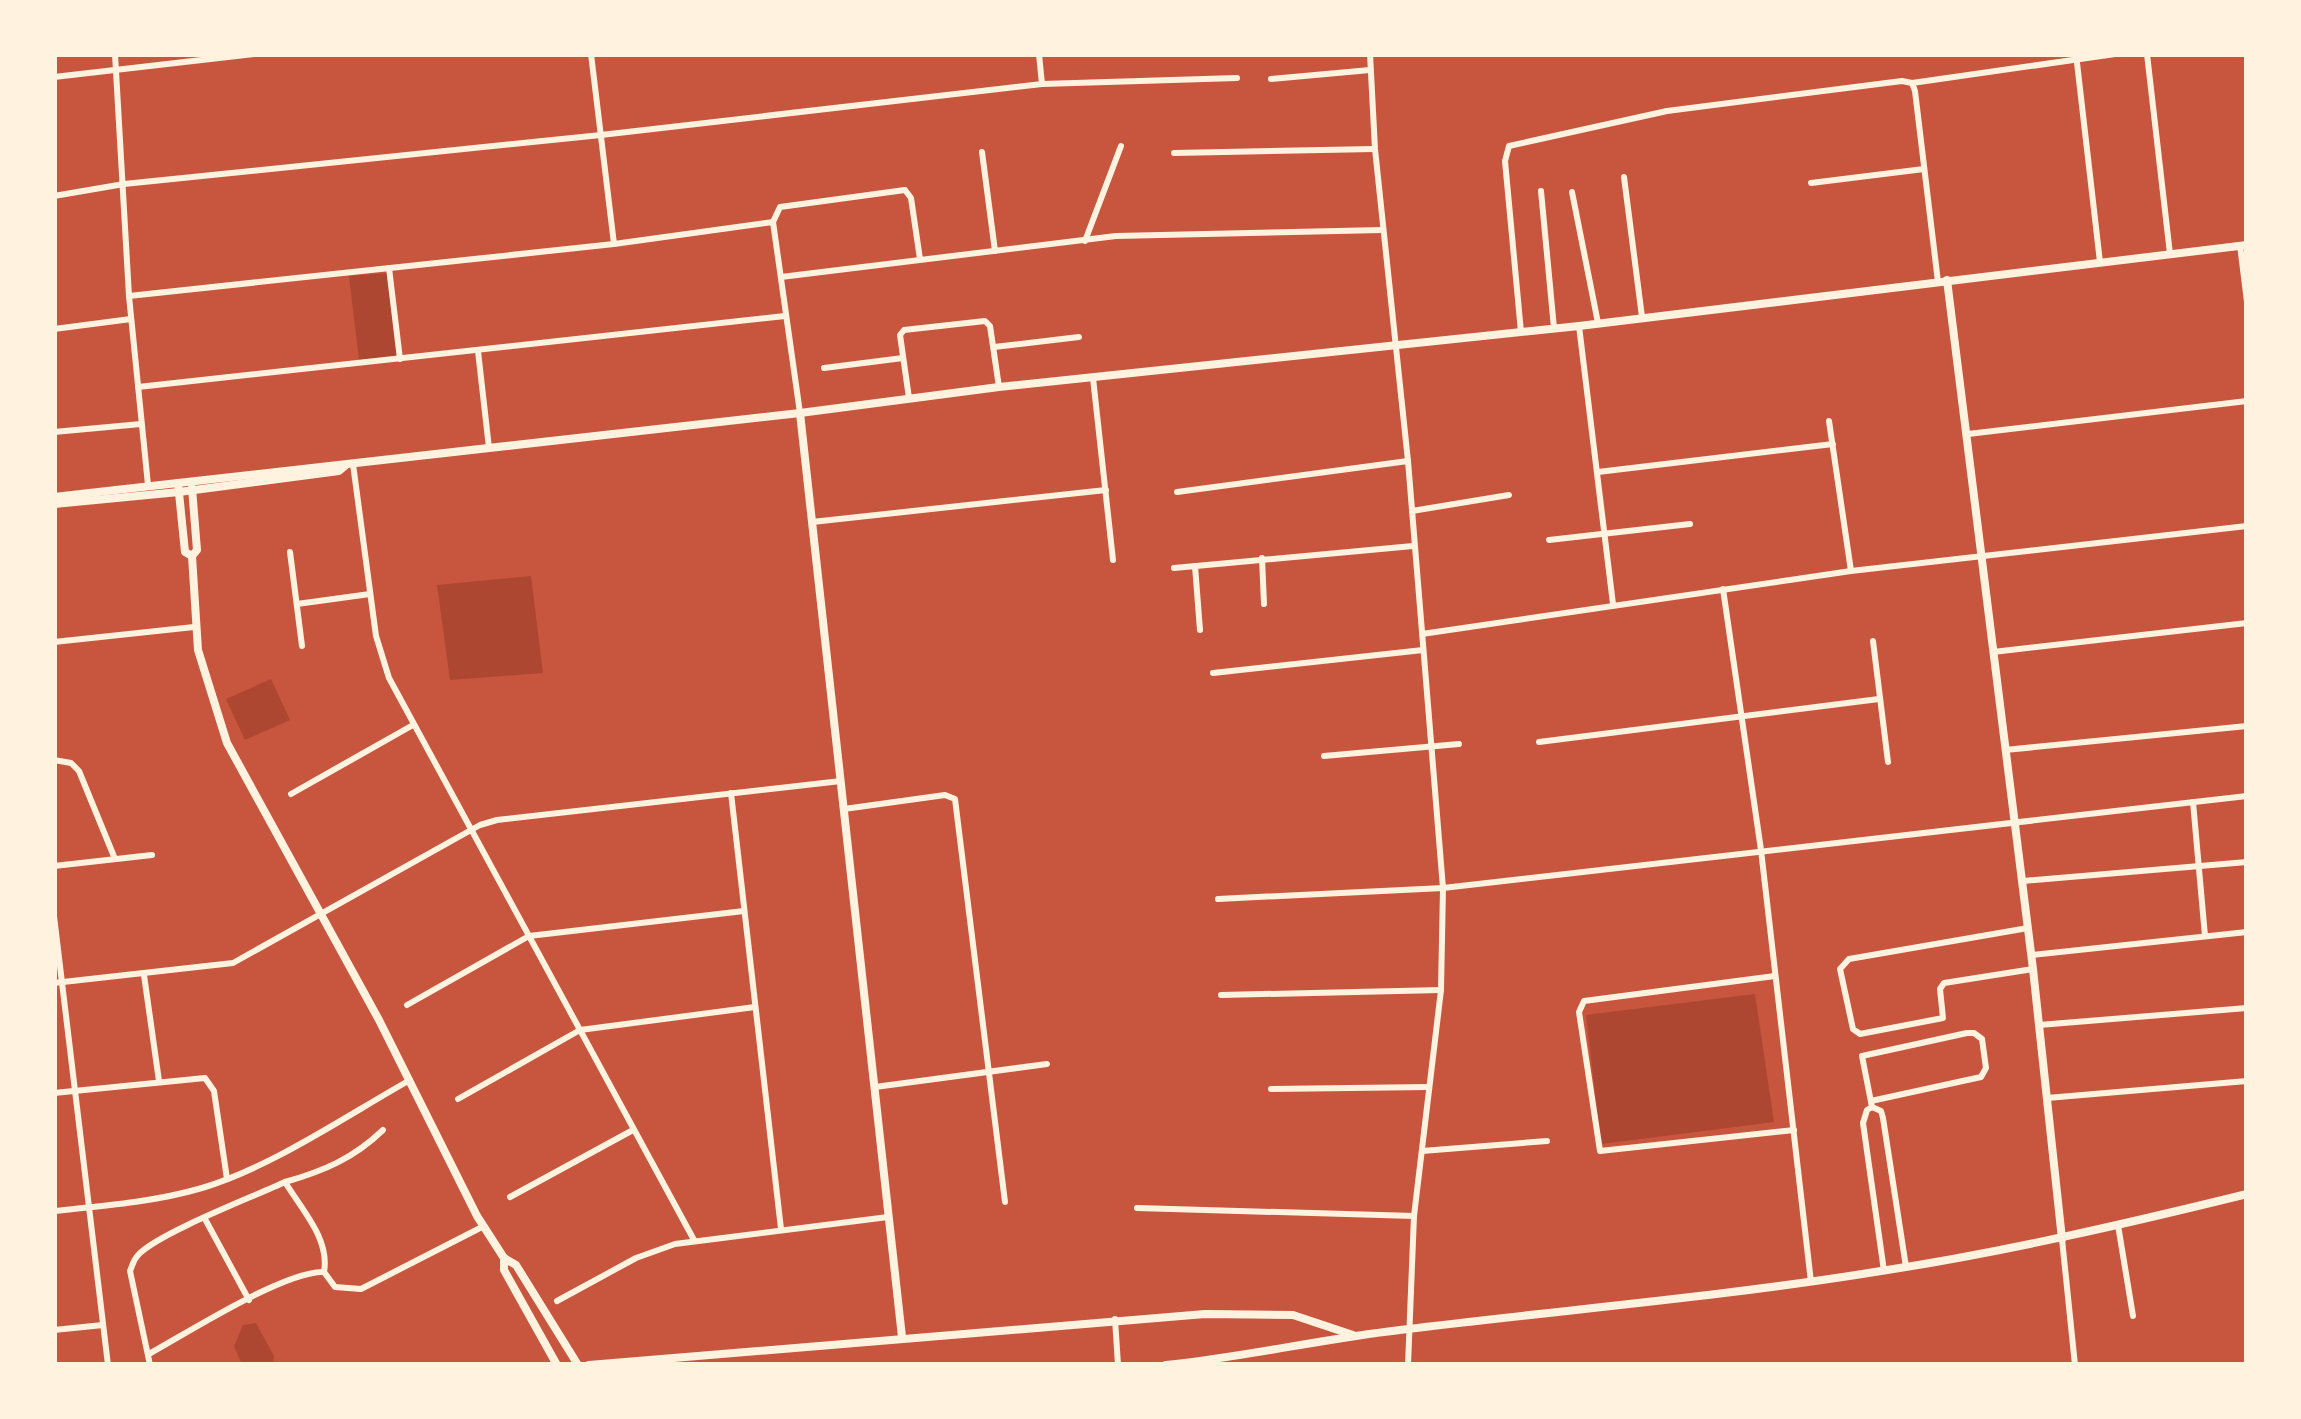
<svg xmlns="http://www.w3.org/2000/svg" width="2301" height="1419" font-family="'Titillium Web',sans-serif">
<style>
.green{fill:#ae4732}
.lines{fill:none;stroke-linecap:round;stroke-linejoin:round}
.minor{stroke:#fff3e0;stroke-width:6}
.tertiary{stroke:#fff3e0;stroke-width:8}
.secondary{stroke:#fff3e0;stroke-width:8}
</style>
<rect width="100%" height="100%" fill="#c8553d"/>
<g class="green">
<polygon points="388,273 397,356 359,360 349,276"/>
<polygon points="531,576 543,673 450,680 437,585"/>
<polygon points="271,679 290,720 245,740 226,699"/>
<polygon points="1755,994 1774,1122 1601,1144 1586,1015"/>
<polygon points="256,1323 274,1356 273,1365 242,1365 234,1346 243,1325"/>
</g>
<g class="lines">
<g class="minor">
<polyline points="115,54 129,296 148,485"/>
<polyline points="591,54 614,244"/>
<polyline points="1039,54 1042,84"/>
<polyline points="1370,54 1375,149 1408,461 1443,888 1441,990 1414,1216 1408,1365"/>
<polyline points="2076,54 2100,262"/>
<polyline points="2147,54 2170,254"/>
<polyline points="54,77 254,54"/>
<polyline points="1271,79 1370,70"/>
<polyline points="1912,83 2115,54"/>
<polyline points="982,152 995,251"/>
<polyline points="1174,153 1374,149"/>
<polyline points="1624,177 1642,317"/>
<polyline points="1811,183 1924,169"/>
<polyline points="1541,191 1554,328"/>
<polyline points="1572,192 1598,323"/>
<polyline points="54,196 124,184 601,135 1042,84 1237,78"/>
<polyline points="1085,241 1121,146"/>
<polyline points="2240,245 2247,302"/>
<polyline points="389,268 400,359"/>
<polyline points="781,277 1116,236 1382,230"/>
<polyline points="129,296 614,244 773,222"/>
<polyline points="1579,326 1613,604"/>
<polyline points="54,329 131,319"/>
<polyline points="1521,332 1505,161 1509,146 1667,111 1902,81 1912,83 1915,91 1938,282"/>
<polyline points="994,347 1079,337"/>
<polyline points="478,351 489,448"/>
<polyline points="824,368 903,358"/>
<polyline points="1093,378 1113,560"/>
<polyline points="138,387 785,316"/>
<polyline points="909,398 900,335 904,330 985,321 990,326 999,387"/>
<polyline points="800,413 773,222 780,207 905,190 911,198 920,259"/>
<polyline points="1829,421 1851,571"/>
<polyline points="54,432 141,424"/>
<polyline points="1968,434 2247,401"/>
<polyline points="353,464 376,636 389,678 694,1240"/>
<polyline points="1598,472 1833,444"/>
<polyline points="1177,492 1408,461"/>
<polyline points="1412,511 1509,495"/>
<polyline points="812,522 1106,490"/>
<polyline points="1549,540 1690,524"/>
<polyline points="290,552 302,646"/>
<polyline points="1262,558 1264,604"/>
<polyline points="1195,566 1200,630"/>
<polyline points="1174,568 1413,546"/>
<polyline points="1723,589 1761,850 1811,1282"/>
<polyline points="297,604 370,594"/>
<polyline points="1422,634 1851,571 2247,526"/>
<polyline points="1873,641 1888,762"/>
<polyline points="54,642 194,627"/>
<polyline points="1993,652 2247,623"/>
<polyline points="1213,673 1423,650"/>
<polyline points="1539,742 1879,699"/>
<polyline points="2005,750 2247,726"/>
<polyline points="1324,756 1459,744"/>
<polyline points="54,760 71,763 79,771 115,859"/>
<polyline points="731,793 781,1229"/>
<polyline points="291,794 413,725"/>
<polyline points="2193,802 2205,936"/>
<polyline points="844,809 945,795 955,799 1005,1202"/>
<polyline points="54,866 152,855"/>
<polyline points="2023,881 2247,862"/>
<polyline points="1218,899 1443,888 2247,796"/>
<polyline points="54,916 108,1365"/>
<polyline points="2028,928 1849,959 1840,969 1853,1029 1860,1034 1943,1018 1940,989 1944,983 2033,969"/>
<polyline points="2031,955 2247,932"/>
<polyline points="144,975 159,1081"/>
<polyline points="1775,976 1584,1001 1579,1012 1600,1151 1794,1130"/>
<polyline points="54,983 233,963 480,825 497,820 841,781"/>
<polyline points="1221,995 1441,990"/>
<polyline points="407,1005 529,936 744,911"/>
<polyline points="2039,1025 2247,1008"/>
<polyline points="875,1087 1047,1064"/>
<polyline points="1271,1089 1429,1087"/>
<polyline points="54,1093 205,1078 214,1091 227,1179"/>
<polyline points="2047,1098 2247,1081"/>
<polyline points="458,1099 580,1030 755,1007"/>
<polyline points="1871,1101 1981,1077 1986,1068 1982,1039 1974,1033 1967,1033 1862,1056 1872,1107 1881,1111 1883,1118 1906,1267"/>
<polyline points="1872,1107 1867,1110 1863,1123 1884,1271"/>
<path d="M383 1130C354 1158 324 1171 285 1182 302 1210 330 1239 324 1272L335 1287 361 1289 484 1226"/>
<polyline points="1422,1151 1547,1141"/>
<polyline points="510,1197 633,1130"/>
<polyline points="1137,1208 1414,1216"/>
<path d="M54 1211C103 1206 154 1202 202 1188 272 1167 346 1116 410 1080"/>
<polyline points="205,1219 249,1300"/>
<polyline points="2118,1225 2133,1316"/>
<polyline points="2062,1239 2075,1365"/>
<polyline points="557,1301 636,1258 675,1244 888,1217"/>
<polyline points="1115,1319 1118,1365"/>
<polyline points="54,1330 103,1325"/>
<path d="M149 1354C187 1333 284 1271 324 1272"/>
<path d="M150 1365 130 1271C133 1264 133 1260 139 1254 161 1232 253 1197 285 1182"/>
</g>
<g class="tertiary">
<polyline points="1947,280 2033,969 2062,1239"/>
<polyline points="800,413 902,1337"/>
<polyline points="54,497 178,483"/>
<polyline points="54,504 179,492"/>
<polyline points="589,1365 1205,1314 1293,1315 1353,1335"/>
<path d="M1166 1365C1245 1357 1322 1339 1400 1330 1561 1310 1721 1297 1881 1271 2004 1252 2125 1224 2247 1194"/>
</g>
<g class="secondary">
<polyline points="192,488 197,550 192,556"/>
<polyline points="179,492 339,471 346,465"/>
<polyline points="504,1258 504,1270 557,1365"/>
<polyline points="578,1365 516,1265 504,1258 477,1216 379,1020 227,743 198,650 192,556 185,552 178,483 800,413 999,387 1579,326 2247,245"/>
</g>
</g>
<rect width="2301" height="1419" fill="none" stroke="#fff3e0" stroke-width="114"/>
</svg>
